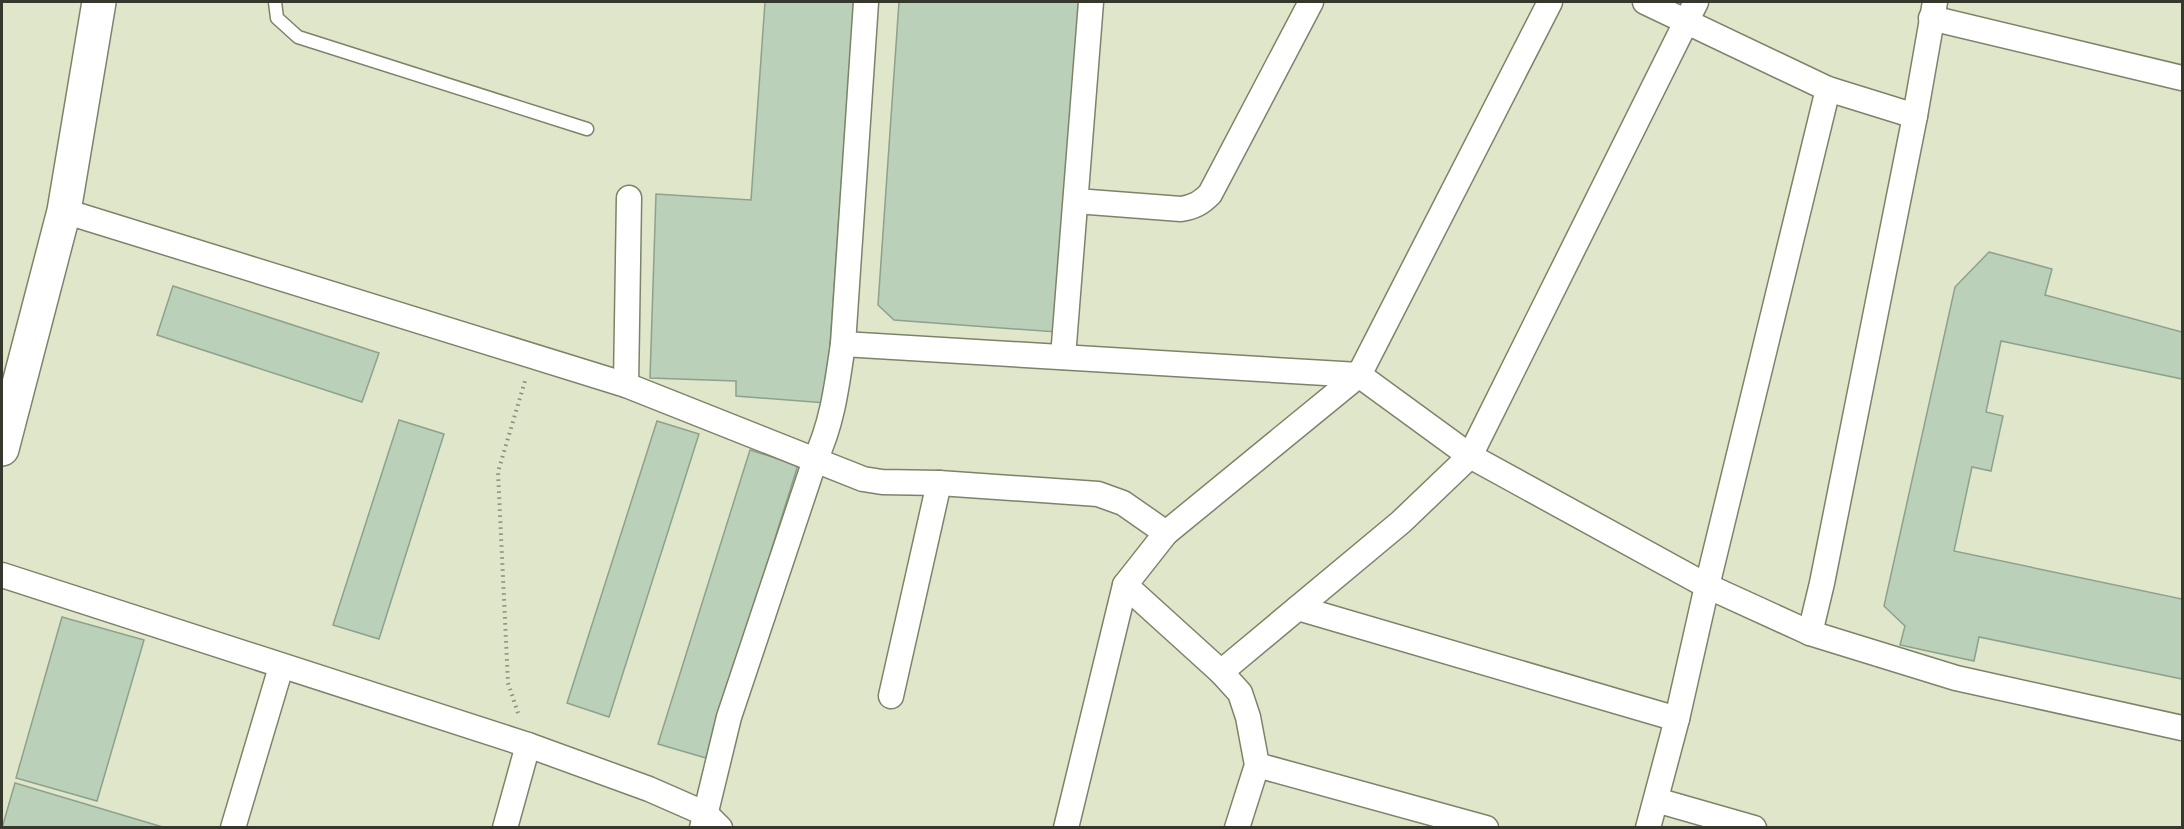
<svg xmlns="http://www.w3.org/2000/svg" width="2184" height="829" font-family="'Noto Serif',serif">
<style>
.building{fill:#bad0b9;stroke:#8da18c;stroke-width:1.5}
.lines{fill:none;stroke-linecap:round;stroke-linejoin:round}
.service-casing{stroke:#7d8369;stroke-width:15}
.minor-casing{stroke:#7d8369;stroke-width:27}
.primary-casing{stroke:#7d8369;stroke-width:36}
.path{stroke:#8b8f7b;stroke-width:4;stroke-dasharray:1.5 4.5;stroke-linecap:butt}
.service{stroke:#fff;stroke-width:12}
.minor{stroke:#fff;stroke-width:24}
.primary{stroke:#fff;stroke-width:33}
</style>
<rect width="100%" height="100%" fill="#dfe6c9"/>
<g class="building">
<polygon points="765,2 854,2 826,403 736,396 736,381 650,378 656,194 751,200"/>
<polygon points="899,2 1080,2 1057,332 894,320 878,305"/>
<polygon points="1989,252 2052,269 2045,295 2182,332 2182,379 2001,341 1986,412 2003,416 1991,471 1972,467 1954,551 2182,599 2182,679 1979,637 1974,661 1900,645 1905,626 1884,606 1955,287"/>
<polygon points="173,286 379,353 362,402 157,335"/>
<polygon points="399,420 444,434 379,639 333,625"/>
<polygon points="657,421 699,434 609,717 567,703"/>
<polygon points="750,450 798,465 706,758 658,744"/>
<polygon points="62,617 144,640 97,801 16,778"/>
<polygon points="15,783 166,828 2,828"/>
</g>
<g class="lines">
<g class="service-casing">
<polyline id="service" points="275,2 277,18 298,37 587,129"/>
</g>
<g class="minor-casing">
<g id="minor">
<polyline points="1645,2 1828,89 1915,116"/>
<polyline points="1931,18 2182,78"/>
<path d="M1076 201 1181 209C1194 207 1201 203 1210 194L1311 2"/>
<polyline points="64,211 626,385 863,479 882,482 939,483 1098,494 1123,503 1166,533"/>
<polyline points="843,344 1359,375 1470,456 1707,586 1810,633 1956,678 2182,728"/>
<polyline points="1063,357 1091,2"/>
<polyline points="626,385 629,198"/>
<polyline points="2,575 528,745 649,789 706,814 720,828"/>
<polyline points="1125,585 1221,672 1240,693 1248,717 1257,765 1237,828"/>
<polyline points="1298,608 1677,719"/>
<polyline points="1810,633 1822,583 1915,116 1935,2"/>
<polyline points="1221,672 1401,522 1470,456 1696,2"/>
<polyline points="891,696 939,483"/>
<polyline points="1257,765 1486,828"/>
<polyline points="1656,800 1754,828"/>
<polyline points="233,828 281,667"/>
<polyline points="505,828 528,745"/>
<path d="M702 828 729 717 815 460C833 422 837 384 843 344L866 2"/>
<polyline points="1066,828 1125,585 1166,533 1359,375 1550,2"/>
<polyline points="1648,828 1677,719 1707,586 1828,89"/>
</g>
</g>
<g class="primary-casing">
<polyline id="primary" points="2,449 64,211 99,2"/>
</g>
<polyline class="path" points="518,713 508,683 498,472 525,381"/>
<use href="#service" class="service"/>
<use href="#minor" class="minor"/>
<use href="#primary" class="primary"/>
</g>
<rect width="2184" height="829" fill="none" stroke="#36382d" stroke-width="6"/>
</svg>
